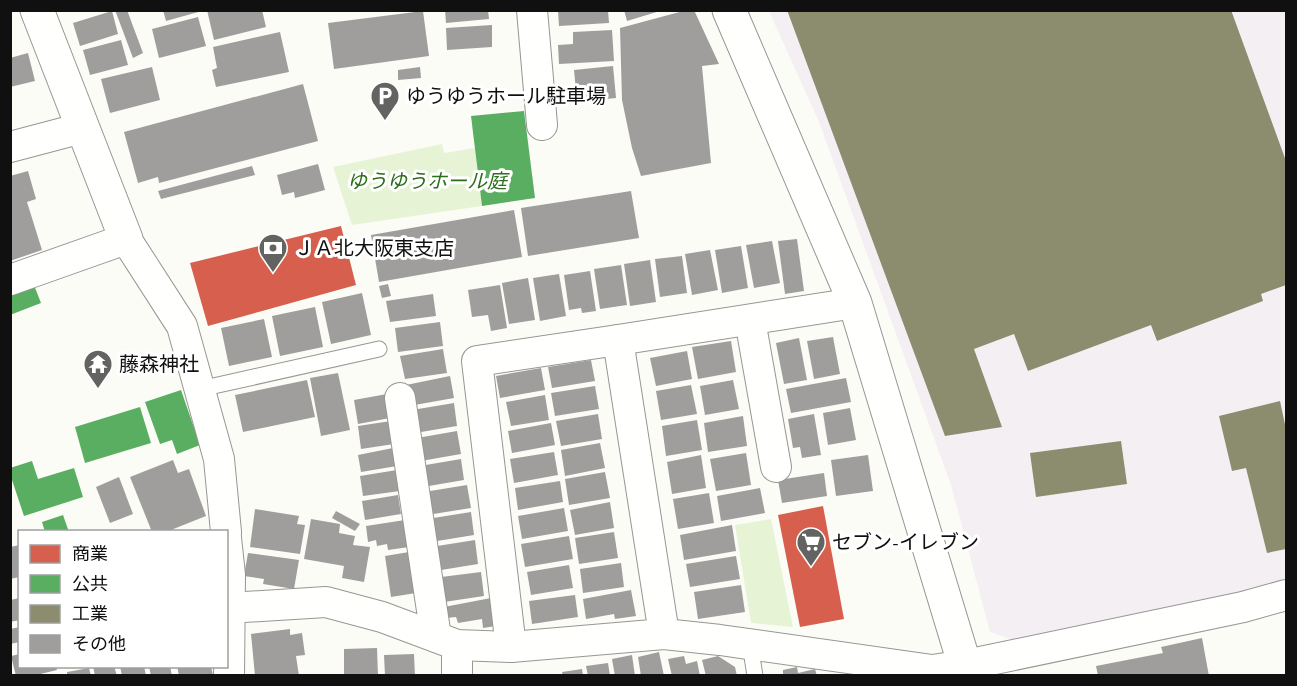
<svg xmlns="http://www.w3.org/2000/svg" width="1297" height="686" font-family="'Zilla Slab','Noto Sans JP',serif">
<style>
.industrial{fill:#f4eff3}
.green{fill:#e6f4d5}
.shops{fill:#d6604d}
.public{fill:#5aae61}
.industry{fill:#8c8c6e}
.building{fill:#a09e9c}
.lines{fill:none;stroke-linecap:round;stroke-linejoin:round}
.service-casing{stroke:#969694;stroke-width:17}
.minor-casing{stroke:#969694;stroke-width:32}
.tertiary-casing{stroke:#969694;stroke-width:35}
.service{stroke:#fffffe;stroke-width:15}
.minor{stroke:#fffffe;stroke-width:30}
.tertiary{stroke:#fffffe;stroke-width:33}
.labels{text-anchor:middle;stroke-width:6;stroke-linejoin:round;paint-order:stroke}
.poi-label{font-size:20px;fill:#101010;stroke:#fff;text-anchor:start}
.park-label{font-size:20px;font-style:italic;fill:#2c6e1a;stroke:#fff}
</style>
<rect width="100%" height="100%" fill="#fcfcf7"/>
<polygon class="industrial" points="769,11 1286,11 1286,580 1195,607 1014,640 990,632 951,485 819,122"/>
<g class="green">
<polygon points="442,144 444,153 475,148 482,206 352,225 333,167"/>
<polygon points="771,519 793,627 751,623 735,525"/>
</g>
<g class="shops">
<polygon points="341,226 356,285 208,326 190,263"/>
<polygon points="823,506 844,619 800,627 778,515"/>
</g>
<g class="public">
<polygon points="524,111 535,198 482,206 471,116"/>
<polygon points="32,280 41,303 10,315 10,288"/>
<polygon points="181,390 200,445 177,454 172,440 160,444 145,402"/>
<polygon points="140,407 151,443 85,463 75,427"/>
<polygon points="32,461 38,479 74,468 83,497 24,516 10,474 10,468"/>
<polygon points="63,515 69,532 45,532 42,522"/>
</g>
<g class="industry">
<polygon points="787,10 1231,10 1286,161 1286,285 1261,294 1263,301 1157,341 1151,325 1028,371 1014,334 974,349 1002,427 945,436"/>
<polygon points="1280,401 1286,429 1286,549 1267,553 1246,468 1232,471 1219,416"/>
<polygon points="1121,441 1127,484 1036,497 1030,453"/>
</g>
<g class="building">
<polygon points="115,10 127,10 143,53 133,58"/>
<polygon points="163,10 202,10 202,11 166,21"/>
<polygon points="207,10 262,10 266,27 214,40"/>
<polygon points="445,10 488,10 489,19 446,23"/>
<polygon points="558,10 608,10 609,23 559,26"/>
<polygon points="624,10 660,10 660,11 627,21"/>
<polygon points="687,10 694,10 719,64 702,66 711,163 641,176 632,148 622,100 620,28"/>
<polygon points="112,11 118,34 80,46 73,23"/>
<polygon points="423,11 429,56 334,69 328,23"/>
<polygon points="198,17 206,46 159,58 152,29"/>
<polygon points="492,25 492,47 447,50 446,28"/>
<polygon points="612,30 614,61 559,64 558,45 573,44 573,32"/>
<polygon points="280,32 289,72 216,87 212,70 217,68 213,47"/>
<polygon points="121,40 128,65 90,75 83,50"/>
<polygon points="28,53 35,81 10,87 10,58"/>
<polygon points="613,66 616,98 577,102 574,70"/>
<polygon points="152,67 160,100 110,113 101,79"/>
<polygon points="420,67 421,78 398,80 398,70"/>
<polygon points="303,84 318,141 159,183 158,177 138,183 124,132"/>
<polygon points="318,164 325,190 295,198 294,192 282,195 277,175"/>
<polygon points="252,166 255,175 161,199 158,191"/>
<polygon points="28,171 36,199 27,202 42,250 10,261 10,176"/>
<polygon points="631,191 639,238 528,256 521,208"/>
<polygon points="514,210 522,257 379,282 371,235"/>
<polygon points="797,239 804,291 785,294 778,241"/>
<polygon points="772,241 780,283 754,288 746,245"/>
<polygon points="741,246 748,288 722,293 715,250"/>
<polygon points="710,250 718,290 692,295 685,254"/>
<polygon points="682,256 687,293 660,297 655,259"/>
<polygon points="650,260 656,302 630,306 624,264"/>
<polygon points="621,265 627,305 600,309 594,269"/>
<polygon points="590,271 596,311 582,313 581,308 569,310 564,275"/>
<polygon points="559,274 566,316 540,321 533,278"/>
<polygon points="528,278 535,320 509,324 502,283"/>
<polygon points="388,284 391,296 382,298 379,286"/>
<polygon points="500,285 507,328 491,331 488,315 472,317 468,290"/>
<polygon points="362,293 371,335 331,344 322,302"/>
<polygon points="433,294 436,316 390,322 386,301"/>
<polygon points="315,307 323,347 280,356 272,316"/>
<polygon points="264,319 272,357 229,366 221,328"/>
<polygon points="440,322 443,346 398,352 395,328"/>
<polygon points="833,337 840,374 814,379 807,341"/>
<polygon points="799,338 807,380 784,384 776,343"/>
<polygon points="731,341 736,372 698,379 692,347"/>
<polygon points="443,349 447,373 405,379 400,356"/>
<polygon points="687,351 692,379 656,386 650,358"/>
<polygon points="591,360 595,381 552,388 548,367"/>
<polygon points="541,368 545,390 500,398 496,376"/>
<polygon points="338,373 350,430 321,436 310,378"/>
<polygon points="450,376 454,398 409,406 406,385"/>
<polygon points="846,378 851,402 791,413 786,389"/>
<polygon points="307,380 315,417 243,432 235,395"/>
<polygon points="733,380 739,409 705,415 700,386"/>
<polygon points="691,385 697,414 661,420 656,391"/>
<polygon points="595,386 599,409 555,416 551,393"/>
<polygon points="387,394 390,418 358,424 354,400"/>
<polygon points="545,395 549,420 511,426 506,402"/>
<polygon points="454,403 457,426 415,433 412,410"/>
<polygon points="850,408 856,440 828,445 823,413"/>
<polygon points="598,414 602,439 561,446 556,421"/>
<polygon points="814,414 821,455 802,458 800,447 793,448 788,419"/>
<polygon points="743,416 747,446 708,452 704,423"/>
<polygon points="697,420 702,450 666,456 662,426"/>
<polygon points="391,421 394,444 361,449 358,426"/>
<polygon points="551,423 555,445 512,453 508,431"/>
<polygon points="457,431 461,454 421,461 417,438"/>
<polygon points="600,443 605,468 565,476 561,450"/>
<polygon points="393,448 397,466 361,472 358,455"/>
<polygon points="554,452 558,475 514,483 510,459"/>
<polygon points="746,453 751,485 716,491 710,459"/>
<polygon points="701,455 706,488 672,494 667,462"/>
<polygon points="868,455 873,491 836,496 831,460"/>
<polygon points="461,459 464,480 423,487 420,466"/>
<polygon points="173,460 178,473 189,469 206,516 166,532 152,532 130,477"/>
<polygon points="397,470 400,491 363,496 360,476"/>
<polygon points="605,472 610,498 569,505 565,479"/>
<polygon points="824,473 827,496 782,503 778,480"/>
<polygon points="119,477 133,514 110,523 96,487"/>
<polygon points="560,481 563,502 518,510 515,488"/>
<polygon points="467,485 471,508 427,515 424,492"/>
<polygon points="760,488 765,513 721,521 717,496"/>
<polygon points="709,493 714,523 678,529 673,499"/>
<polygon points="398,495 401,514 365,520 362,501"/>
<polygon points="610,502 614,528 575,535 570,510"/>
<polygon points="564,508 568,531 522,539 518,516"/>
<polygon points="255,509 299,516 297,524 305,525 300,554 250,547"/>
<polygon points="336,511 360,524 355,531 332,518"/>
<polygon points="471,512 474,535 431,542 427,519"/>
<polygon points="311,519 340,524 339,533 355,536 353,545 370,547 364,582 342,578 344,566 304,559"/>
<polygon points="405,520 409,547 388,550 387,544 377,546 376,540 368,542 366,526"/>
<polygon points="732,525 736,551 684,560 680,535"/>
<polygon points="614,532 618,558 579,564 575,538"/>
<polygon points="569,536 573,559 525,567 521,544"/>
<polygon points="475,540 478,564 435,571 431,547"/>
<polygon points="20,545 20,577 10,579 10,547"/>
<polygon points="409,552 416,593 391,597 385,556"/>
<polygon points="248,553 299,560 294,589 263,584 264,579 244,576"/>
<polygon points="736,556 740,579 690,587 686,564"/>
<polygon points="621,563 624,587 583,593 580,569"/>
<polygon points="569,565 573,588 531,595 527,572"/>
<polygon points="481,572 484,596 444,602 441,577"/>
<polygon points="741,585 745,612 698,619 694,592"/>
<polygon points="631,590 636,616 615,619 614,614 586,619 583,599"/>
<polygon points="575,595 578,617 532,624 529,601"/>
<polygon points="20,598 20,620 10,622 10,600"/>
<polygon points="491,598 496,626 483,628 482,619 458,623 456,617 446,618 444,607"/>
<polygon points="20,627 20,642 10,644 10,629"/>
<polygon points="290,629 290,635 302,633 305,655 296,656 299,676 255,676 251,634"/>
<polygon points="1202,638 1209,676 1098,676 1096,666 1163,653 1161,647"/>
<polygon points="377,648 378,676 344,676 344,649"/>
<polygon points="659,652 664,676 641,676 638,657"/>
<polygon points="20,654 20,666 56,666 57,670 32,676 16,676 11,656"/>
<polygon points="414,654 415,676 385,676 384,655"/>
<polygon points="632,655 635,676 615,676 612,659"/>
<polygon points="684,656 686,664 697,661 700,676 672,676 668,659"/>
<polygon points="718,656 735,667 737,676 706,676 702,660"/>
<polygon points="608,663 610,676 588,676 586,666"/>
<polygon points="93,666 114,666 117,676 95,676"/>
<polygon points="120,666 144,666 146,676 122,676"/>
<polygon points="149,666 170,666 172,676 151,676"/>
<polygon points="177,666 211,666 213,676 179,676"/>
<polygon points="797,667 798,673 815,669 817,676 783,676 783,670"/>
<polygon points="89,668 91,676 67,676 67,672"/>
<polygon points="582,669 583,676 563,676 562,672"/>
</g>
<g class="lines">
<g class="service-casing">
<g id="service">
<polyline points="200,389 379,349"/>
<polyline points="750,644 755,676"/>
</g>
</g>
<g class="minor-casing">
<g id="minor">
<polyline points="532,10 542,125"/>
<polyline points="10,147 82,128"/>
<polyline points="10,280 126,239 182,326 219,459 226,532"/>
<polyline points="750,320 776,467"/>
<polyline points="618,340 855,303"/>
<polyline points="400,398 436,637"/>
<polyline points="226,538 230,575 229,676"/>
<polyline points="229,608 326,602 382,617 457,645 511,647 664,634 720,640 932,670 966,665 1243,607 1286,595"/>
<polyline points="457,645 457,676"/>
<polyline points="511,647 477,361 618,340 664,634"/>
</g>
</g>
<g class="tertiary-casing">
<g id="tertiary">
<polyline points="37,10 126,239"/>
<polyline points="729,10 855,303 968,676"/>
</g>
</g>
<use href="#service" class="service"/>
<use href="#minor" class="minor"/>
<use href="#tertiary" class="tertiary"/>
</g>
<defs>
<g id="parking-pin" transform="scale(1.5)"><path d="M0 17L-7.5 6A9.5 9.5 0 1 1 7.5 6Z" fill="#636361" stroke="#fff"/><path d="M-3.5-5.5H1a3.5 3.5 0 0 1 0 7H-1V5.5H-3.5ZM-1-3.4V-.6H.8a1.4 1.4 0 0 0 0-2.8Z" fill="#fff"/></g>
<g id="bank-pin" transform="scale(1.5)"><path d="M0 17L-7.5 6A9.5 9.5 0 1 1 7.5 6Z" fill="#636361" stroke="#fff"/><path d="M-6-4H6V4H-6ZM0-2.3a2.3 2.3 0 1 0 0 4.6a2.3 2.3 0 1 0 0-4.6Z" fill="#fff"/></g>
<g id="temple-pin" transform="scale(1.5)"><path d="M0 17L-7.5 6A9.5 9.5 0 1 1 7.5 6Z" fill="#636361" stroke="#fff"/><path d="M0-6L5-2H3V0L6.5 2.5H4V6H1.5V3h-3V6H-4V2.5H-6.5L-3 0V-2H-5Z" fill="#fff"/></g>
<g id="supermarket-pin" transform="scale(1.5)"><path d="M0 17L-7.5 6A9.5 9.5 0 1 1 7.5 6Z" fill="#636361" stroke="#fff"/><path d="M-6-5.5h2.5l.6 2H6L4.5 2H-2.5L-4.4-4H-6ZM-1.5 3.2a1.3 1.3 0 1 0 .1 0ZM3 3.2a1.3 1.3 0 1 0 .1 0Z" fill="#fff"/></g>
</defs>
<g fill-rule="evenodd">
<use href="#parking-pin" x="385" y="96"/>
<use href="#bank-pin" x="273" y="248"/>
<use href="#temple-pin" x="98" y="364"/>
<use href="#supermarket-pin" x="811" y="542"/>
</g>
<g class="labels">
<g class="poi-label">
<text x="406" y="103">ゆうゆうホール駐車場</text>
<text x="294" y="255">ＪＡ北大阪東支店</text>
<text x="119" y="371">藤森神社</text>
<text x="832" y="549">セブン-イレブン</text>
</g>
<g class="park-label">
<text x="427" y="188">ゆうゆうホール庭</text>
</g>
</g>
<rect width="1297" height="686" fill="none" stroke="#101010" stroke-width="24"/>
<rect x="18" y="530" width="210" height="138" fill="#ffffff" stroke="#9f9f9f" stroke-width="1.5"/>
<rect x="30" y="545" width="30" height="18" fill="#d6604d" stroke="#9f9f9f" stroke-width="1.5"/>
<text x="72" y="560" font-size="18" fill="#101010">商業</text>
<rect x="30" y="575" width="30" height="18" fill="#5aae61" stroke="#9f9f9f" stroke-width="1.5"/>
<text x="72" y="590" font-size="18" fill="#101010">公共</text>
<rect x="30" y="605" width="30" height="18" fill="#8c8c6e" stroke="#9f9f9f" stroke-width="1.5"/>
<text x="72" y="620" font-size="18" fill="#101010">工業</text>
<rect x="30" y="635" width="30" height="18" fill="#a09e9c" stroke="#9f9f9f" stroke-width="1.5"/>
<text x="72" y="650" font-size="18" fill="#101010">その他</text>
</svg>
